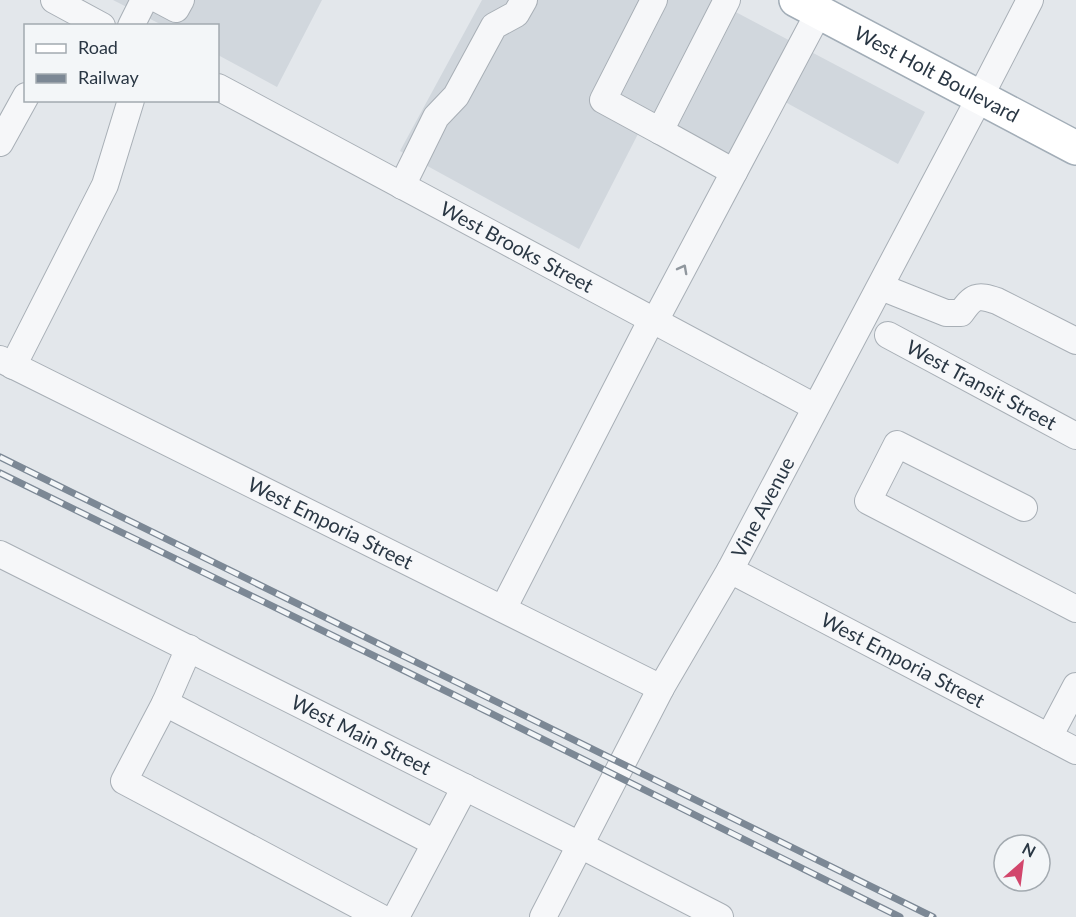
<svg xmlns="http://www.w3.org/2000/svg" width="1076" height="917" font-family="Lato,sans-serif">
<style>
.built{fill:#d1d7dd}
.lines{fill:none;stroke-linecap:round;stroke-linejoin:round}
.minor-casing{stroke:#a8afb6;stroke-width:28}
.major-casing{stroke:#a2adb7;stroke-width:36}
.minor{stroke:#f6f7f9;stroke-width:26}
.major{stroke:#fff;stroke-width:33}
.rail-casing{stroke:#7c8895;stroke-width:7}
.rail{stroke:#f3f6f8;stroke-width:4.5;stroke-dasharray:14;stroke-linecap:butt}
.oneway{stroke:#90979e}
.labels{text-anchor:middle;stroke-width:4.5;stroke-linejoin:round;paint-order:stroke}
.street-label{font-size:20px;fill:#2a3744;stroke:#f3f6f8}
</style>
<rect width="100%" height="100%" fill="#e3e7eb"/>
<g class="built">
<polygon points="113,0 322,0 277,87 218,55 218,26 162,25"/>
<polygon points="482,0 713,0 925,112 898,164 767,92 724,176 639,132 579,249 400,151"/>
</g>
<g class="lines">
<g class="minor-casing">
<g id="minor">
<polyline points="54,0 102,26"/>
<polyline points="159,0 176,9 181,0"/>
<polyline points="654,0 603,100 660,131 727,0"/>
<polyline points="131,26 144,0"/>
<path id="s1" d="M218 87 815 407"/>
<polyline points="660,131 734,172"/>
<polyline points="0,143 26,96"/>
<polyline points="402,186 436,117 456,96 494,26 516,14 524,0"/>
<path d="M881 287 946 313H961C973 296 977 294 997 301L1076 341"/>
<polyline points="655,321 819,12"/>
<path id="s2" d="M888 335 1076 436"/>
<path id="s3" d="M0 359 661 688"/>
<polyline points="13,366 105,185 131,100"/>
<polyline points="1024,508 897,444 868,501 1076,609"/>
<path id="s4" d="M0 554 580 845 720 917"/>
<path id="s5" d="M730 570 1076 751"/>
<polyline points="503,609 652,319"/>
<polyline points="165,703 189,648"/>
<polyline points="1049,737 1076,686"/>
<polyline points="380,917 124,781 165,703 435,843"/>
<polyline points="396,917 465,787"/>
<path id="s6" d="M543 917 661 688 730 570 980 97 1030 0"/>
</g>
</g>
<g class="major-casing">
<g id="major">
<path id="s7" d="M796 0 1076 148"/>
</g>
</g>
<use href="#minor" class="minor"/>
<use href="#major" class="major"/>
<g class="rail-casing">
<g id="rail">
<polyline points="0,457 933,917"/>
<polyline points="0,473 452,694 900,917"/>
</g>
</g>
<use href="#rail" class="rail"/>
</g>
<defs><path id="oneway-chevron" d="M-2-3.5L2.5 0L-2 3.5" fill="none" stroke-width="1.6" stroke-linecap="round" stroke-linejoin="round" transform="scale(1.5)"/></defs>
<use class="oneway" href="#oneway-chevron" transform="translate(683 269) rotate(-62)"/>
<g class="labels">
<g class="street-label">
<text dy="7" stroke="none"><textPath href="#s7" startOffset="159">West Holt Boulevard</textPath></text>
<text dy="7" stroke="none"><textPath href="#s1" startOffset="339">West Brooks Street</textPath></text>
<text dy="7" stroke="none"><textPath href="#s2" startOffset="106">West Transit Street</textPath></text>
<text dy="7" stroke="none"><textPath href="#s6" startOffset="465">Vine Avenue</textPath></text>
<text dy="7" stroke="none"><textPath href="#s3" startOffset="369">West Emporia Street</textPath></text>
<text dy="7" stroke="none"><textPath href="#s5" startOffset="195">West Emporia Street</textPath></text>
<text dy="7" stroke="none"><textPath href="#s4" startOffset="404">West Main Street</textPath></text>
</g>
</g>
<rect x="24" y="24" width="195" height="78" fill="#f3f6f8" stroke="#a3aab0" stroke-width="1.5"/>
<rect x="36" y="44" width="30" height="9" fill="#ffffff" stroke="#a3aab0" stroke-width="1.5"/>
<text x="78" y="54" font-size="18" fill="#2a3744">Road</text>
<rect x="36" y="74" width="30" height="9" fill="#7c8895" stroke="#a3aab0" stroke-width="1.5"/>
<text x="78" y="84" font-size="18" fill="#2a3744">Railway</text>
<g transform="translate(1022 863) rotate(28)"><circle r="28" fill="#f3f6f8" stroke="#a3aab0" stroke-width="1.5"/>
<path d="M0-4.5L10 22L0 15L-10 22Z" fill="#d2466c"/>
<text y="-9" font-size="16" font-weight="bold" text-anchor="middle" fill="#2a3744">N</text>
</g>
</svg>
